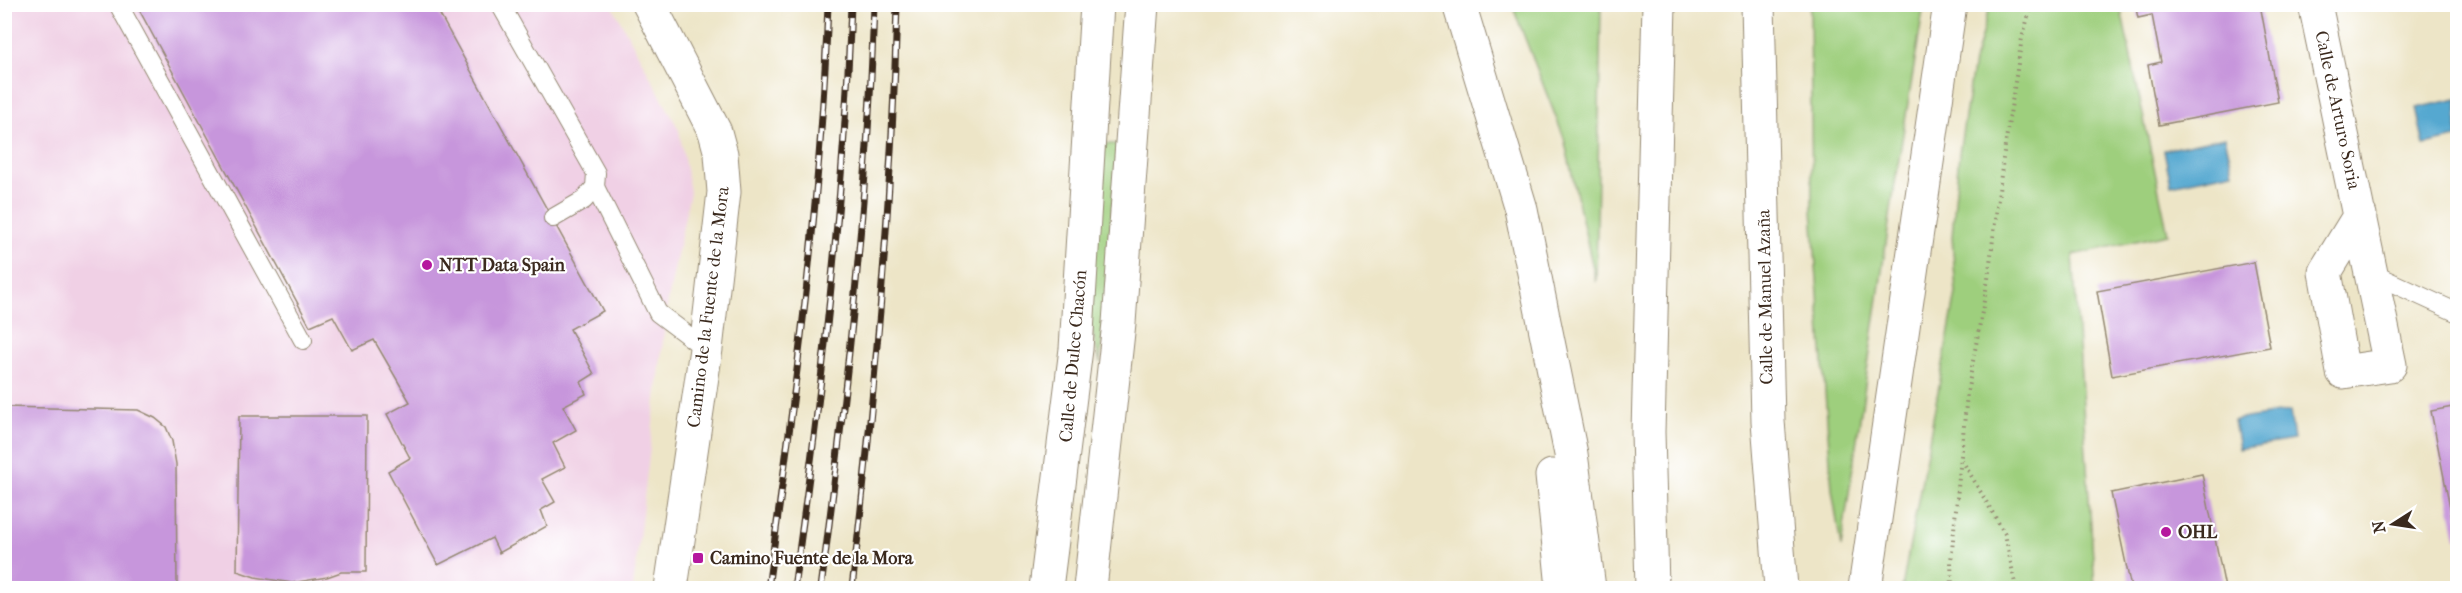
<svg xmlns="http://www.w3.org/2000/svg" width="2462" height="593" font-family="'IM FELL French Canon',serif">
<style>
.built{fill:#f0d0e5}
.green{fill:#9ecf7d;stroke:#6c7c4e;stroke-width:1.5}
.water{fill:#54a8d0;stroke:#486977;stroke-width:1.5}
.building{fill:#c796dc}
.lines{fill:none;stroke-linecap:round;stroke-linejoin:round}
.lane-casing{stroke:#948872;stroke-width:20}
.street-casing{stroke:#948872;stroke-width:35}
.highway-casing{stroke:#948872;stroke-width:35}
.path{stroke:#948872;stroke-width:4;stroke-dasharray:1.5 4.5;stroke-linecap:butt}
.lane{stroke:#fff;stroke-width:18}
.street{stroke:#fff;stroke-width:33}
.highway{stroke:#fff;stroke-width:33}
.rail-casing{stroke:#3b2a1e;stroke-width:7}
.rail{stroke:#fff;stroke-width:4.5;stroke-dasharray:14;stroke-linecap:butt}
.poi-dot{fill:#b5179e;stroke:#fff;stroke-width:2}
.labels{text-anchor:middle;stroke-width:4.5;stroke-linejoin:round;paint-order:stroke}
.street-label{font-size:18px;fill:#3b2a1e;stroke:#fff}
.poi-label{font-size:18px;font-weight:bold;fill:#3b2a1e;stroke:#fff;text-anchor:start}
</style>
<rect width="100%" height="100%" fill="#fff"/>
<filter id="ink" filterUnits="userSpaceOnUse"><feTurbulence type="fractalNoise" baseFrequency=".0167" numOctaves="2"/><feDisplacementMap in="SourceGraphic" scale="12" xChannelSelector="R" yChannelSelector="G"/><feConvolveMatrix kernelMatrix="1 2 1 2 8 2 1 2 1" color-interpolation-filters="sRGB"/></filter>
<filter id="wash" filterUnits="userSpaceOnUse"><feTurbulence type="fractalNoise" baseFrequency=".008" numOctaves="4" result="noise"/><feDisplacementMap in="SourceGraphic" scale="24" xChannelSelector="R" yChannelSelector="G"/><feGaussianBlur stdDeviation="1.35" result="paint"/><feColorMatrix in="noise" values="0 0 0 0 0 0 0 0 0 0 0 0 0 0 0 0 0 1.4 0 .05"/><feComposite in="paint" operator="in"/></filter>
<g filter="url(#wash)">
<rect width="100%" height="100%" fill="#ede5c7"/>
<polygon class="built" points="4,5 612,5 679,130 690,192 668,300 633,588 5,588"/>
<g class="green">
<polygon points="1512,5 1601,5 1596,282 1564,138"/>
<polygon points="1810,5 1924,5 1895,183 1841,547 1832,489 1812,210"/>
<polygon points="1990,5 2120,5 2168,234 2073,255 2095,588 1902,588 1956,293 1952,237 1959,153 1974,62"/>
<polygon points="1104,144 1117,144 1100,363 1087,311"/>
</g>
<g class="water">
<polygon points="2457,99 2457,138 2424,145 2416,108"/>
<polygon points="2225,137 2233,172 2171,185 2164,150"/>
<polygon points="2290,411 2294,440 2239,449 2234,420"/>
</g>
<g id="blocks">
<g class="building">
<polygon points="136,4 434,4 603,311 570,329 594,374 581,382 586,394 563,406 576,430 553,443 565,467 542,479 555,502 541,510 547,526 499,553 492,538 438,565 388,471 410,458 387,414 410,402 374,340 352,350 333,316 310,326"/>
<polygon points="2135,4 2260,4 2278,102 2159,125 2148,65 2161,62 2152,15 2138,18"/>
<polygon points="2254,262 2270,347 2112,376 2097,291"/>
<polygon points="2458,406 2458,539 2456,539 2431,411"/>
<polygon points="4,407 138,410 155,418 166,427 172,441 176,464 177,588 4,588"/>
<polygon points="239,416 367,416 366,572 341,572 327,577 292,583 255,577 237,571"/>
<polygon points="2202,474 2225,588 2131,588 2111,493"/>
</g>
</g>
</g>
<g filter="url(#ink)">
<use href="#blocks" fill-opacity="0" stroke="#948872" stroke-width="1.5"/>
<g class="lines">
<g class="lane-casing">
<g id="lane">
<polyline points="118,4 303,340"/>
<polyline points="500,4 596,173 595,187 584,200 553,218"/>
<polyline points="595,187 658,313 706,349"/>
<polyline points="2371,273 2458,313"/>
</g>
</g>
<g class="street-casing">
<g id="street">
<polyline points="649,4 715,132 721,154 724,192 706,349 671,588"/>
<polyline points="2315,4 2390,365 2343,372 2325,272 2360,215"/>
<polyline points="1046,588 1076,349 1097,4"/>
<polyline points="1090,588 1119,323 1142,4"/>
</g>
</g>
<g class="highway-casing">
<g id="highway">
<polyline points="1459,4 1521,209 1571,454 1589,588"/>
<polyline points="1758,4 1768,421 1781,588"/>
<polyline points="1552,476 1563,588"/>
<polyline points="1652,588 1648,432 1659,4"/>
<polyline points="1865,588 1950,4"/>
</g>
</g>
<g class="path">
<polyline points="1962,460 2005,534 2016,588"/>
<polyline points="1952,588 1951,561 1967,394 1988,279 2003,159 2022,38 2032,4"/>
</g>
<use href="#lane" class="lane"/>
<use href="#street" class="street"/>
<use href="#highway" class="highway"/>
<g class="rail-casing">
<g id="rail">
<path d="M768 588C795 395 821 200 828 4"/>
<path d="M794 588C821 395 844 200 851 4"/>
<path d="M821 588C846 394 868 200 874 4"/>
<path d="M852 588C875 394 892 200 897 4"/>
</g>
</g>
<use href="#rail" class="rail"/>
</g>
</g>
<g class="poi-dot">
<circle cx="427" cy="265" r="6"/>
<circle cx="2166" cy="532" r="6"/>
<rect x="692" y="552" width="12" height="12" rx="3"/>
</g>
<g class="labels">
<g class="street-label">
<text transform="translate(2338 110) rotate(78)" y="6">Calle de Arturo Soria</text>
<text transform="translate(1765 297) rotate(-91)" y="6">Calle de Manuel Azaña</text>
<text transform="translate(708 307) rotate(-83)" y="6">Camino de la Fuente de la Mora</text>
<text transform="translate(1073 356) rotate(-85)" y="6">Calle de Dulce Chacón</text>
</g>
<g class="poi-label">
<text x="439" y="271">NTT Data Spain</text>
<text x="2178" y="538">OHL</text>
<text x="710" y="564">Camino Fuente de la Mora</text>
</g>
</g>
<rect width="2462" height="593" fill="none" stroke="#fff" stroke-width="24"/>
<g transform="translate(2393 524) rotate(258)" stroke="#ffffff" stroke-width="4.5" paint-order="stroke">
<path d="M0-4.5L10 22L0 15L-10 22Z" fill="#3b2a1e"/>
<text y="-9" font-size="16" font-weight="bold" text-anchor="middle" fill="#3b2a1e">N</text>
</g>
</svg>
